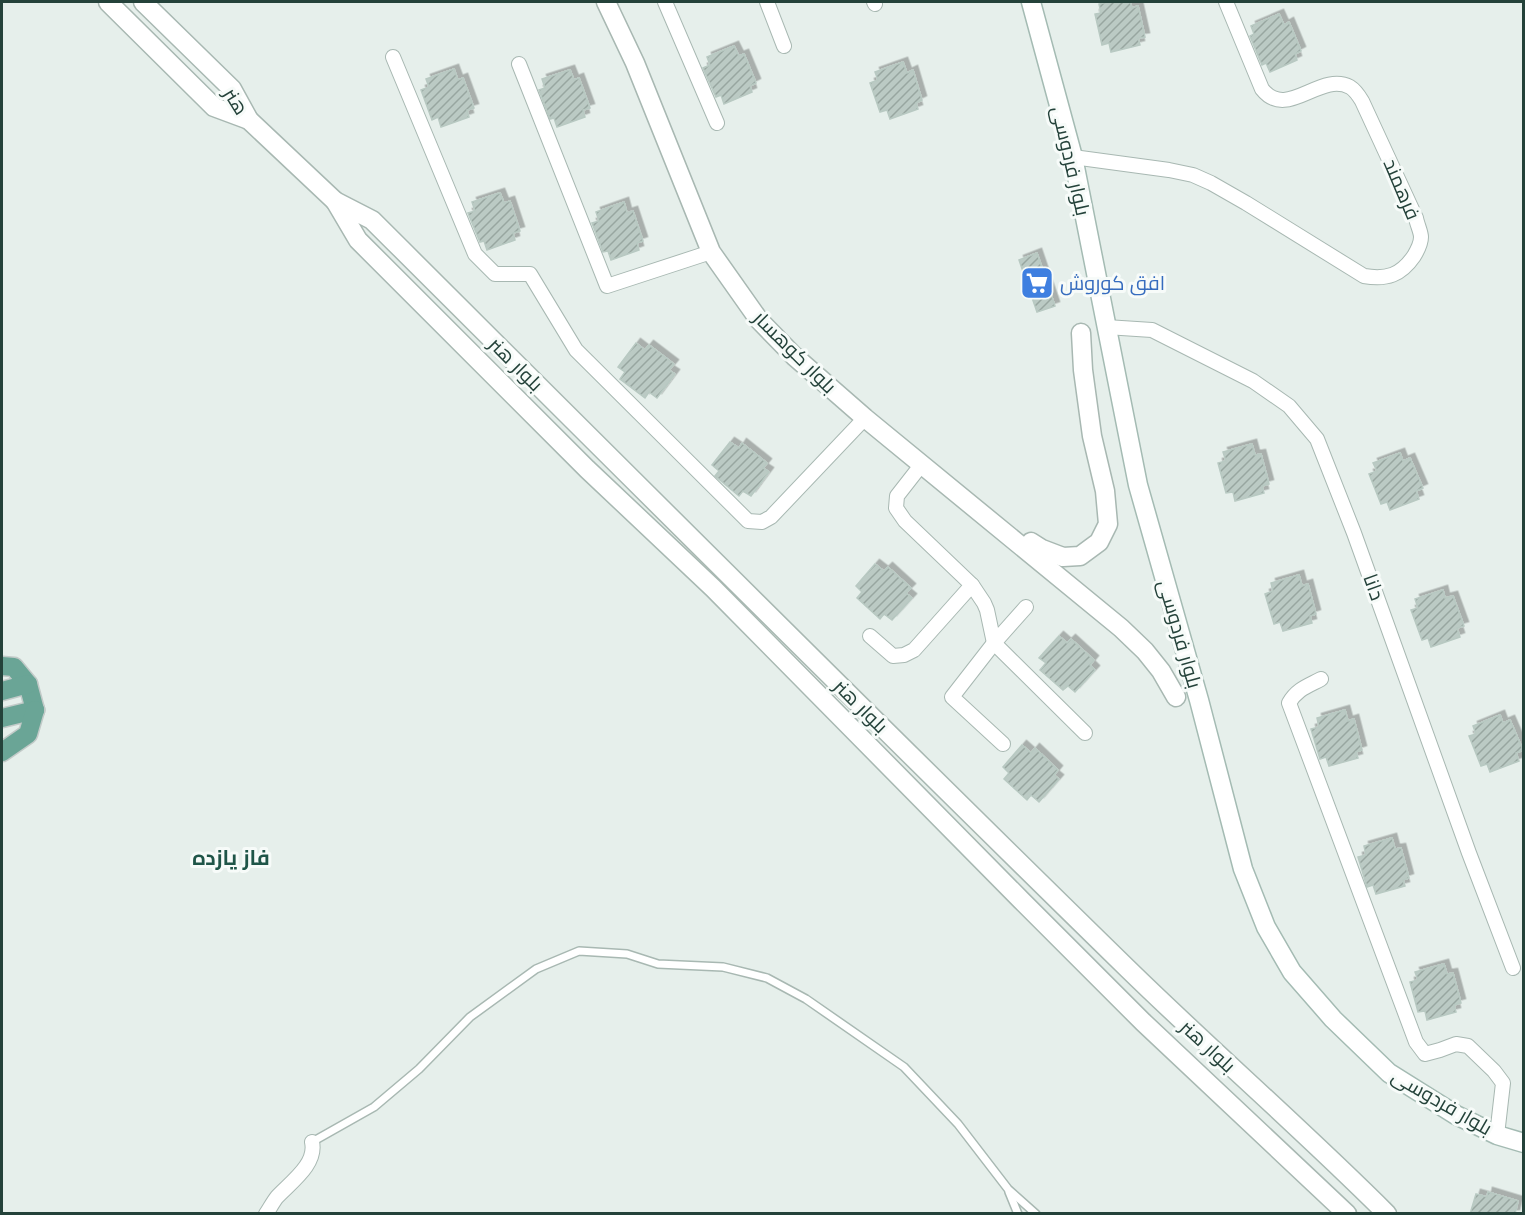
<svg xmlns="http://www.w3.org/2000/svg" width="1525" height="1215" font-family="'Noto Sans',Cairo,sans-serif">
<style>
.building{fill:url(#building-hatch);stroke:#b8c9c2;stroke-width:1.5;filter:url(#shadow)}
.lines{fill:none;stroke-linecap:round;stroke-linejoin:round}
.service-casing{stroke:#a8b8b2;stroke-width:10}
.minor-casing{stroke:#a8b8b2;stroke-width:16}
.tertiary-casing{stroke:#a8b8b2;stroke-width:21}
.secondary-casing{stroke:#a4bbb3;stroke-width:21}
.primary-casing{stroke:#c2cac8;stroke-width:21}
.service{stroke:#fff;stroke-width:7}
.minor{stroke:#fff;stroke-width:14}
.tertiary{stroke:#fff;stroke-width:18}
.secondary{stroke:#fff;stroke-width:18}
.primary{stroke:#6aa596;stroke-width:18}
.labels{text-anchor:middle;stroke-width:6;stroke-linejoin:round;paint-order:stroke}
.street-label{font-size:20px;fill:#24423a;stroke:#f7fbf9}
.shop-label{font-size:20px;fill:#366cbe;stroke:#f7fbf9;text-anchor:start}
.neighbourhood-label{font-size:21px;font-weight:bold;fill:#1f5548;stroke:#f7fbf9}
</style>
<defs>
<pattern id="building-hatch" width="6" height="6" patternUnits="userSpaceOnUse" patternTransform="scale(1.5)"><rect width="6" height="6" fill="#bbcac4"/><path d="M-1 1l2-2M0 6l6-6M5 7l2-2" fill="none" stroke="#98a6a0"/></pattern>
<filter id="shadow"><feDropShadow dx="4.5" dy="-4.5" stdDeviation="0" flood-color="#0004"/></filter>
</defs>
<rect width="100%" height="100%" fill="#e6efeb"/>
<g class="building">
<polygon points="1108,2 1130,2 1132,8 1138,6 1145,37 1138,38 1140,45 1111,52 1109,43 1102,45 1095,14 1101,13 1099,4"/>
<polygon points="1279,14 1284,25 1289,22 1301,51 1295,54 1297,60 1270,72 1266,63 1262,65 1250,36 1254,34 1251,26"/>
<polygon points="734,46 739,56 744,54 756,83 750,86 752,92 724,104 721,95 716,97 703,68 710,65 707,57"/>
<polygon points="903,62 907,73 913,70 922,100 916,103 918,109 890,119 887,110 880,112 870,83 878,80 875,72"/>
<polygon points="454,69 458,80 463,78 474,108 467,110 469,117 441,127 438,117 432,120 421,90 429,87 426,79"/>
<polygon points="570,70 574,80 579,78 590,108 583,110 585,117 557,127 554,118 550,119 539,90 545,88 542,79"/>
<polygon points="500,193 504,203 510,201 520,231 513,233 515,240 487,250 484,241 480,242 468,213 475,211 472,202"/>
<polygon points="624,202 627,213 633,211 643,241 637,243 639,250 611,260 608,251 603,252 592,223 599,221 596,212"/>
<polygon points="1037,253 1055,306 1037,312 1019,260"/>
<polygon points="636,343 645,350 649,345 674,364 669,370 675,374 657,398 649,392 645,398 620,379 625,372 618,367"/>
<polygon points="730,442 739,448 742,443 767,463 763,468 769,472 751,496 743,491 739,496 715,476 719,471 712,465"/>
<polygon points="1252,444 1255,455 1261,454 1269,484 1262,486 1264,493 1235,501 1233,492 1226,493 1218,463 1226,461 1223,452"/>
<polygon points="1400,453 1403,461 1410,458 1423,488 1416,491 1419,499 1390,510 1387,502 1381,504 1369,474 1377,471 1373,463"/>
<polygon points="875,564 884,571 888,567 911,588 906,593 912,598 892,620 884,614 880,619 857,598 862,592 856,586"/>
<polygon points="1299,575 1302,586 1308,584 1316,614 1310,616 1312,623 1283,631 1280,622 1274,624 1265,594 1273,591 1271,583"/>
<polygon points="1443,590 1445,598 1453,596 1464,626 1457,628 1460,637 1431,647 1428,638 1422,640 1411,610 1418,608 1415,599"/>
<polygon points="1059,636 1067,643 1071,639 1094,660 1090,665 1095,670 1075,692 1068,686 1063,690 1040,670 1046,663 1039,658"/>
<polygon points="1345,710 1348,721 1354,719 1362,750 1356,752 1358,758 1329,766 1326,757 1320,759 1311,729 1319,727 1317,718"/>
<polygon points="1500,715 1503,723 1510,720 1523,750 1516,753 1519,761 1490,772 1487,764 1481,766 1469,736 1476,734 1473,726"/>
<polygon points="1022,745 1031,753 1035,748 1058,770 1054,775 1059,779 1039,802 1031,795 1027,800 1004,779 1009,773 1003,767"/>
<polygon points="1392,838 1395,849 1401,848 1409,878 1403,880 1405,886 1376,894 1373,885 1367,887 1358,857 1366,855 1364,846"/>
<polygon points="1444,964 1447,974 1453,973 1461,1003 1454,1005 1456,1012 1427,1020 1425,1011 1418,1012 1410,982 1418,980 1415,972"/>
<polygon points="1488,1192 1518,1201 1515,1214 1470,1214 1476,1194 1487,1197"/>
</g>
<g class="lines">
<g class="service-casing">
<g id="service">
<polyline points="312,1142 374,1107 419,1069 470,1017 536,969 579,951 627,954 658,964 723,967 767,978 806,999 904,1067 958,1124 1008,1189 1036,1214"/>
<polyline points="1009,1192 1018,1214"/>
</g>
</g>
<g class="minor-casing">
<g id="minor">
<polyline points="665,2 717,123"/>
<polyline points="767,2 784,46"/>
<polyline points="874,2 875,4"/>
<polyline points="393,57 475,254 495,274 530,274 576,350 748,521 762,522 771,517 865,418"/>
<polyline points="519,64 607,286 711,252"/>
<path d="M1073 157 1169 170 1193 175 1211 183 1246 203 1364 276C1387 280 1401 275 1414 256 1417 251 1421 243 1421 237 1421 232 1417 224 1416 218L1362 101C1359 96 1355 90 1350 87 1320 71 1287 121 1262 89L1226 2"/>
<polyline points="1106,327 1152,330 1253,381 1289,406 1317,439 1354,533 1469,853 1513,968"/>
<polyline points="922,464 897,496 896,508 905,521 972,585 984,603 987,610 994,643 1085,733"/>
<polyline points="870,636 893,656 904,655 914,650 972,585"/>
<path d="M1321 679C1308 686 1297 689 1289 703L1416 1042 1425 1054 1440 1050 1456 1044 1468 1046 1494 1071 1503 1083 1497 1135"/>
<polyline points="1003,744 952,697 994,643 1026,607"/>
<path d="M266 1214C270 1208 273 1202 277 1197 291 1182 317 1164 312 1142"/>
</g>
</g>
<g class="tertiary-casing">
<g id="tertiary">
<polyline points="108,2 214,107 249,120"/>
<path d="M143 2 232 89 249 120 335 201 372 220C623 470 874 721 1128 969 1213 1052 1303 1130 1387 1214"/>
<polyline points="606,2 635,63 711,252 759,320 794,356 865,418 1121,628 1145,651 1161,671 1176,697"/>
<polyline points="335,201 358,240 587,469 713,588 1021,900 1143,1022 1347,1214"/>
<polyline points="1031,542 1042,549 1063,557 1080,556 1099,542 1108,524 1105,491 1092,436 1083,370 1081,333"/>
</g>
</g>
<g class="secondary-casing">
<polyline id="secondary" points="1031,2 1073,157 1138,485 1199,700 1243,869 1266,927 1292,972 1333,1019 1389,1073 1456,1115 1497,1135 1524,1143"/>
</g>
<g class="primary-casing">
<g id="primary">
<polyline points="2,666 14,667 28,684 35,710"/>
<polyline points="2,691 28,684"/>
<polyline points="2,718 35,710"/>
<polyline points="2,752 28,734 35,710"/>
</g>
</g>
<use href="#service" class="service"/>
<use href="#minor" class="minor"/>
<use href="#tertiary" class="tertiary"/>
<use href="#secondary" class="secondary"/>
<use href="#primary" class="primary"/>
</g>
<defs>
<g id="supermarket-square" transform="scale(1.725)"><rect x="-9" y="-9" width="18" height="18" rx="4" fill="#3f7fe0" stroke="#f7fbf9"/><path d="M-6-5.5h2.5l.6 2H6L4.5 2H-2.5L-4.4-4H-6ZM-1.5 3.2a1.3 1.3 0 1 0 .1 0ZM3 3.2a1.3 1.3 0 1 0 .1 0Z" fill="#fff"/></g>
</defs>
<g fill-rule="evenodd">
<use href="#supermarket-square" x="1037" y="283"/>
</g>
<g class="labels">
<g class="street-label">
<text transform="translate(236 101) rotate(58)" y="7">هنر</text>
<text transform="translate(1071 161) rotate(77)" y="7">بلوار فردوسی</text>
<text transform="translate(1402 189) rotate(67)" y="7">فرهمند</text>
<text transform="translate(795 352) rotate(45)" y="7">بلوار کوهسار</text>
<text transform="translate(516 364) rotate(45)" y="7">بلوار هنر</text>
<text transform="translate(1374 587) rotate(70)" y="7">دانا</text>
<text transform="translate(1180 634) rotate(74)" y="7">بلوار فردوسی</text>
<text transform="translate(861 706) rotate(45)" y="7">بلوار هنر</text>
<text transform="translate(1208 1046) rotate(43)" y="7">بلوار هنر</text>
<text transform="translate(1442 1102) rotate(30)" y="7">بلوار فردوسی</text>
</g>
<g class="shop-label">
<text x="1060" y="290">افق کوروش</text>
</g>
<g class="neighbourhood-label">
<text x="231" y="865">فاز یازده</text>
</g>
</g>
<rect width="1525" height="1215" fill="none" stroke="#24423a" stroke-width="6"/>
</svg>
